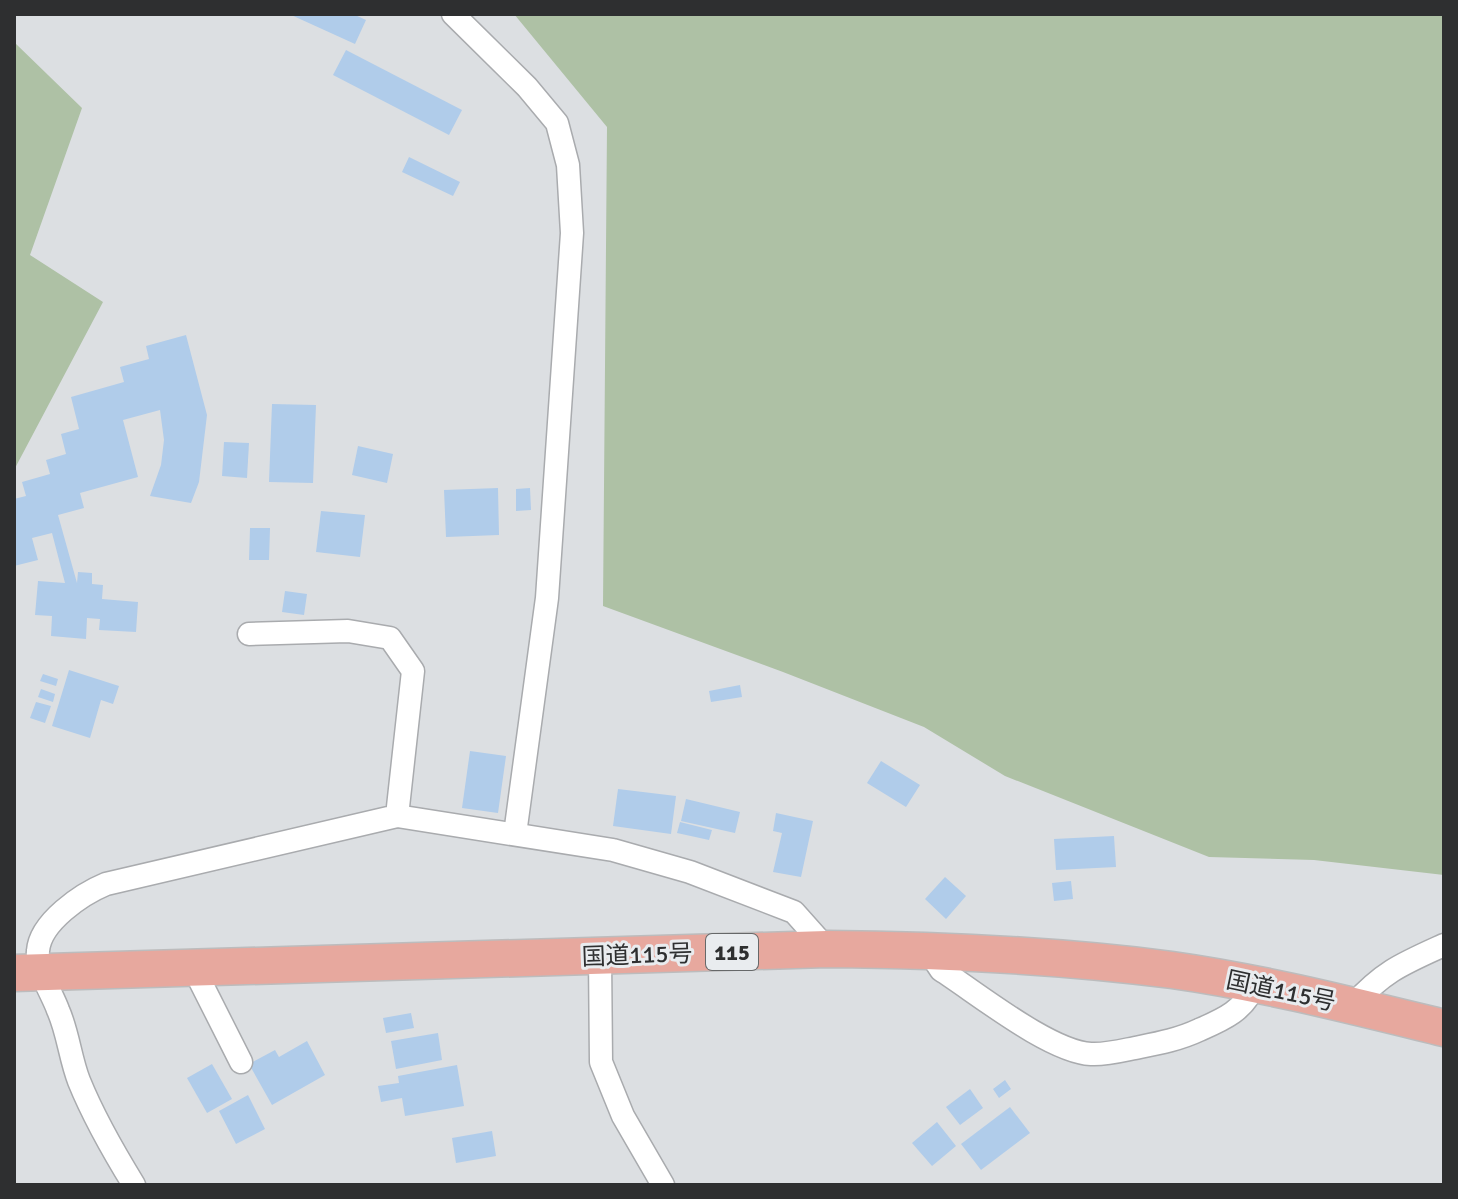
<svg xmlns="http://www.w3.org/2000/svg" width="1458" height="1199" font-family="Signika,'Noto Sans JP',sans-serif">
<style>
.green{fill:#aec1a5}
.building{fill:#b0ccea}
.lines{fill:none;stroke-linecap:round;stroke-linejoin:round}
.minor-casing{stroke:#a9abae;stroke-width:25}
.trunk-casing{stroke:#bcbcbd;stroke-width:39}
.minor{stroke:#fff;stroke-width:22}
.trunk{stroke:#e7a89e;stroke-width:36}
.labels{text-anchor:middle;stroke-width:6;stroke-linejoin:round;paint-order:stroke}
.shield{fill:#e9ecef;stroke:#666869;stroke-width:2}
.shield-label{font-size:22px;font-weight:bold;fill:#2e2f30}
.street-label{font-size:24px;fill:#2e2f30;stroke:#e9ecef}
</style>
<rect width="100%" height="100%" fill="#dcdfe2"/>
<g class="green">
<polygon points="514,14 1444,14 1444,875 1314,860 1209,857 1005,776 924,727 783,672 603,606 607,127"/>
<polygon points="14,42 82,108 30,255 103,302 14,470"/>
</g>
<g class="building">
<polygon points="289,14 353,14 366,20 355,44"/>
<polygon points="346,50 462,110 449,135 333,75"/>
<polygon points="409,157 460,182 453,196 402,172"/>
<polygon points="186,335 207,415 199,482 191,503 150,496 161,465 164,440 160,410 123,420 138,477 80,493 84,508 58,515 77,583 78,572 92,573 92,584 103,585 102,599 138,602 136,632 99,630 100,619 87,618 86,639 51,636 52,616 35,615 38,581 65,583 52,533 32,538 38,560 14,566 14,499 26,496 22,482 50,474 46,460 66,454 61,434 79,429 71,397 124,382 120,367 149,359 146,346"/>
<polygon points="272,404 316,405 313,483 269,482"/>
<polygon points="224,442 249,443 247,478 222,476"/>
<polygon points="358,446 393,454 387,483 352,475"/>
<polygon points="498,488 499,535 446,537 444,490"/>
<polygon points="530,488 531,510 516,511 516,489"/>
<polygon points="321,511 365,515 360,557 316,552"/>
<polygon points="250,528 270,528 269,560 249,560"/>
<polygon points="285,591 307,594 304,615 282,612"/>
<polygon points="69,670 119,686 113,704 101,700 90,738 52,726"/>
<polygon points="43,674 58,679 56,686 40,681"/>
<polygon points="740,685 742,697 711,702 709,691"/>
<polygon points="41,689 55,694 53,702 38,697"/>
<polygon points="36,702 51,706 45,723 30,718"/>
<polygon points="470,751 506,756 498,813 462,808"/>
<polygon points="881,761 920,785 906,807 867,783"/>
<polygon points="618,789 676,796 671,834 613,826"/>
<polygon points="686,799 740,812 735,833 681,821"/>
<polygon points="776,813 813,821 801,877 773,872 782,833 773,831"/>
<polygon points="680,822 712,830 709,840 677,833"/>
<polygon points="1114,836 1116,867 1056,870 1054,839"/>
<polygon points="945,877 966,896 946,919 925,899"/>
<polygon points="1071,881 1073,899 1054,901 1052,883"/>
<polygon points="411,1013 414,1028 386,1033 383,1018"/>
<polygon points="438,1033 442,1060 396,1069 391,1041"/>
<polygon points="307,1041 325,1075 272,1105 249,1064 275,1050 279,1057"/>
<polygon points="212,1064 232,1099 207,1113 187,1078"/>
<polygon points="457,1065 464,1106 405,1116 402,1098 381,1102 378,1086 399,1083 398,1076"/>
<polygon points="1005,1080 1011,1089 999,1098 993,1089"/>
<polygon points="970,1089 983,1108 960,1125 946,1107"/>
<polygon points="248,1095 265,1129 236,1144 219,1111"/>
<polygon points="1010,1107 1030,1133 981,1170 961,1144"/>
<polygon points="937,1122 956,1146 932,1166 912,1143"/>
<polygon points="492,1131 496,1156 456,1163 452,1138"/>
</g>
<g class="lines">
<g class="minor-casing">
<g id="minor">
<polyline points="453,14 527,87 557,123 568,165 572,233 547,598 515,834"/>
<polyline points="397,816 613,850 690,872 794,912 827,949"/>
<path d="M933 950 935 961 941 970C977 993 1050 1052 1091 1054 1107 1055 1124 1050 1140 1047 1160 1043 1180 1039 1199 1030 1222 1020 1246 1010 1254 984"/>
<polyline points="600,956 601,1062 623,1116 663,1185"/>
<polyline points="193,967 241,1062"/>
<path d="M1352 1006C1384 971 1402 964 1444 945"/>
<path d="M134 1185C113 1151 94 1118 79 1081 70 1058 68 1032 58 1010 52 993 36 970 38 951 40 922 82 894 106 884L397 816 413 671 390 638 348 631 249 634"/>
</g>
</g>
<g class="trunk-casing">
<path id="trunk" d="M14 973 827 949C943 950 1057 955 1172 970 1264 983 1354 1006 1444 1028"/>
</g>
<use href="#minor" class="minor"/>
<use href="#trunk" class="trunk"/>
</g>
<g class="labels">
<rect class="shield" x="706" y="934" width="52" height="36" rx="6"/>
<g class="shield-label">
<text x="732" y="960">115</text>
</g>
<g class="street-label">
<text transform="translate(637 955) rotate(-2)" y="8">国道115号</text>
<text transform="translate(1281 991) rotate(12)" y="8">国道115号</text>
</g>
</g>
<rect width="1458" height="1199" fill="none" stroke="#2e2f30" stroke-width="32"/>
</svg>
